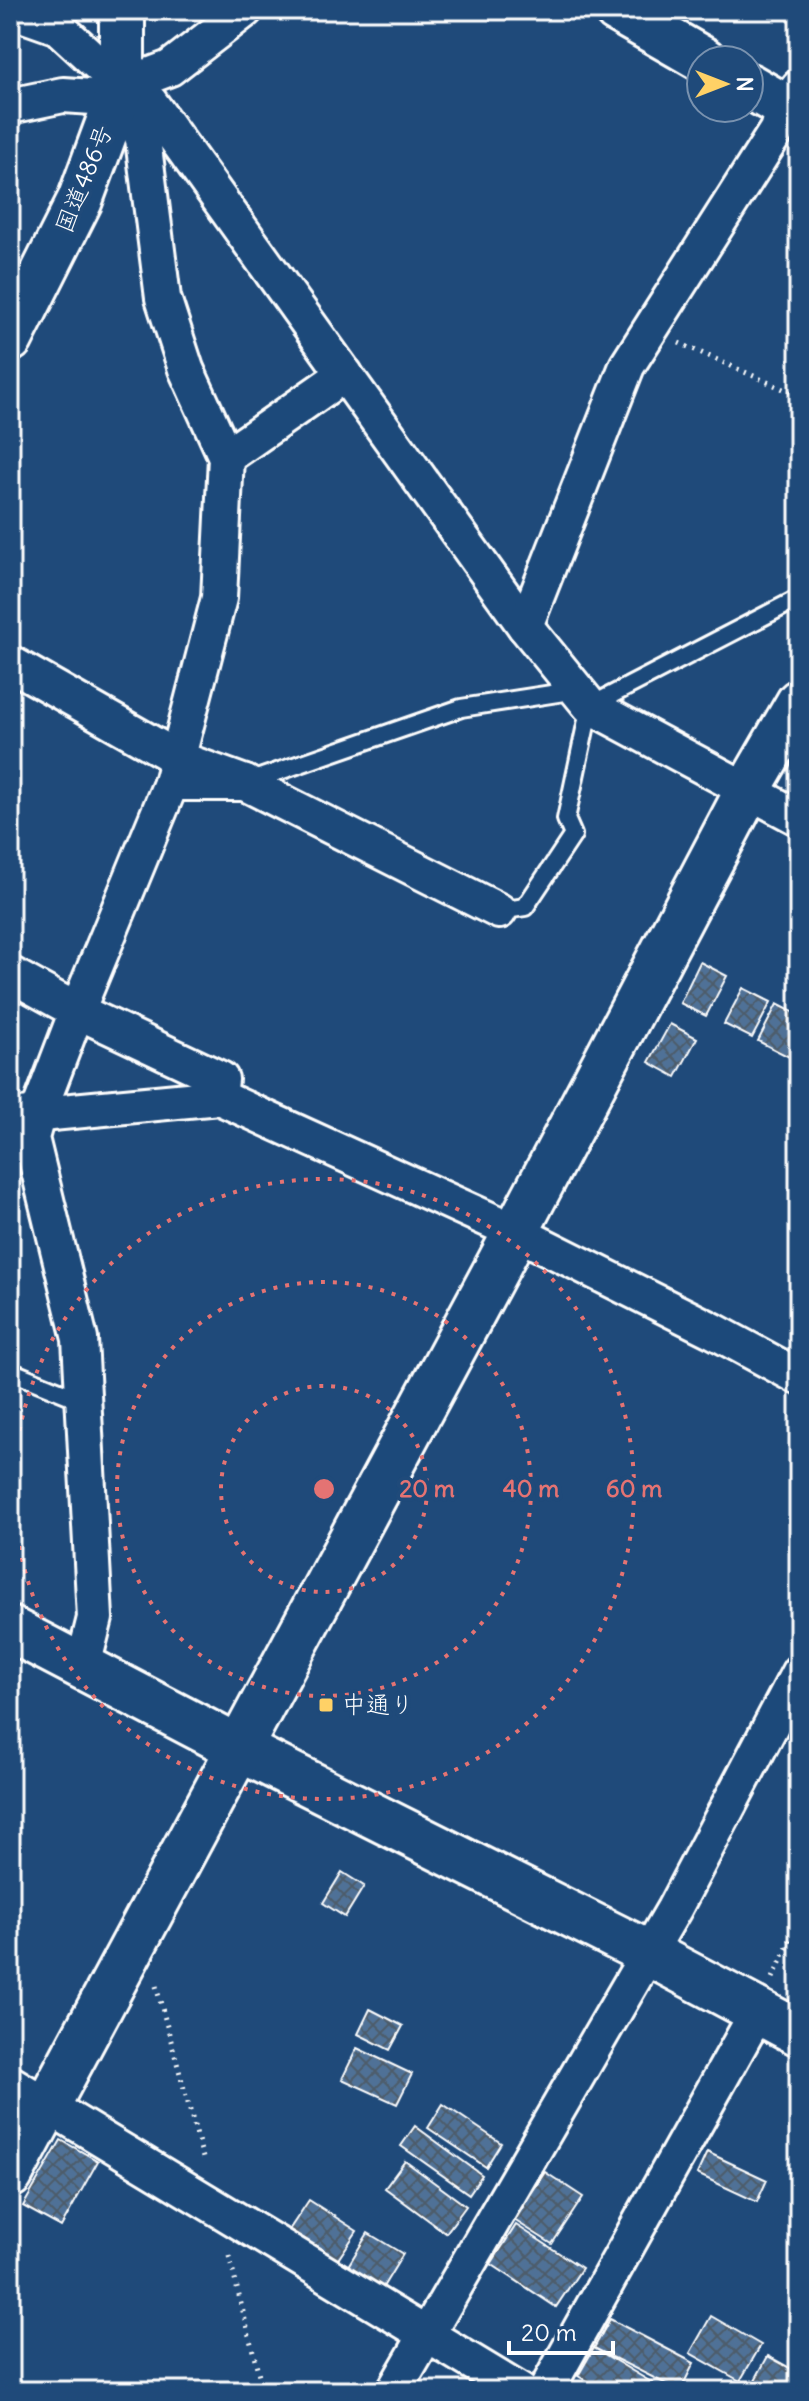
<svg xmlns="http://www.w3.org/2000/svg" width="809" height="2401" font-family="Delius,'Klee One',sans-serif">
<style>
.building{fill:url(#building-cross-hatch);stroke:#fff;stroke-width:2}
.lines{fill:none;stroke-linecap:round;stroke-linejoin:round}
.lane-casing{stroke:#fff;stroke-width:22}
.street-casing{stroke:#fff;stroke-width:40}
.secondary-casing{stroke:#fff;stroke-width:50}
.highway-casing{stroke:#fff;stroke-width:50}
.path{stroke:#fff;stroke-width:5;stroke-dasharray:2 6;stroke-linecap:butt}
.lane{stroke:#1f4a7a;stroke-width:16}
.street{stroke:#1f4a7a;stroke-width:34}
.secondary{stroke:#1f4a7a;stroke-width:44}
.highway{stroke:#1f4a7a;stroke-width:44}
.ring{fill:none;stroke:#e47373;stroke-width:4;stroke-dasharray:4 8}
.poi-dot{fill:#ffd166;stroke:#1f4a7a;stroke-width:3}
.labels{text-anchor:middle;stroke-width:8;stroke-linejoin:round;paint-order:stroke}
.street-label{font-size:24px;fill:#fff;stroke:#1f4a7a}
.poi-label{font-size:24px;fill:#fff;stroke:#1f4a7a;text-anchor:start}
.centre{fill:#e47373;stroke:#1f4a7a;stroke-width:4}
.ring-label{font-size:24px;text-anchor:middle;font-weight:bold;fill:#e47373;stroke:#1f4a7a;stroke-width:8;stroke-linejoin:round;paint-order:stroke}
</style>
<defs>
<pattern id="building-cross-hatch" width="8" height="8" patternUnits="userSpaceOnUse" patternTransform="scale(2)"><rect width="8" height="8" fill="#507197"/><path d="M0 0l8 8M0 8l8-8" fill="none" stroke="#4e5b6a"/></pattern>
</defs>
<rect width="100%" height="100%" fill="#1f4a7a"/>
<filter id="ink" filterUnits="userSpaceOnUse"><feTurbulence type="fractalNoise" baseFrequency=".0125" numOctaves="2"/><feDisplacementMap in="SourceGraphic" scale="16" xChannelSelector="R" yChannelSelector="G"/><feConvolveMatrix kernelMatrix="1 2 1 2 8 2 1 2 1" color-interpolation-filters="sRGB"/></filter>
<g filter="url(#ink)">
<g class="building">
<polygon points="700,962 727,976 706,1016 680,1003"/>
<polygon points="743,988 771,1002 752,1038 724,1024"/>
<polygon points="777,1004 799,1015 797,1061 758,1041"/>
<polygon points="670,1024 697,1038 676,1077 649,1062"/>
<polygon points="342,1872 364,1886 345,1917 323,1903"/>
<polygon points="370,2009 403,2026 390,2050 358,2034"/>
<polygon points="357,2048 412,2074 397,2104 342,2079"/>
<polygon points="443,2104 501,2143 486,2167 428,2128"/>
<polygon points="799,2121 799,2140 791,2136"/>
<polygon points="415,2126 482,2175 469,2194 401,2146"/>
<polygon points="61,2140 98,2161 61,2227 23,2206"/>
<polygon points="707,2152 767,2180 757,2202 697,2174"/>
<polygon points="405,2161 466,2206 446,2233 385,2188"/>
<polygon points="545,2172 583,2197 552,2244 514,2220"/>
<polygon points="309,2200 357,2231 335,2264 287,2233"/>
<polygon points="516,2225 582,2268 556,2307 491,2264"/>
<polygon points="368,2233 403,2254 380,2292 345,2271"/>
<polygon points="711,2316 761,2345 740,2381 690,2353"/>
<polygon points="610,2319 694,2363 680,2391 594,2348"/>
<polygon points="594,2348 666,2391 603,2391 578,2376"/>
<polygon points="768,2356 799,2373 799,2391 749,2391"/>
</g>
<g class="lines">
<g class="lane-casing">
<g id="lane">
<polyline points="248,782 461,708 577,690"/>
<polyline points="499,911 525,907 573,835 566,819 590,706 799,598"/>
<polyline points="10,1371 84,1401"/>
</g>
</g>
<g class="street-casing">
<g id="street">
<polyline points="10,10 58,27 122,86 149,101 525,626 590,706 799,818"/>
<polyline points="122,86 143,139 163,298 186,369 226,457 219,598 171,783"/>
<polyline points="10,106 63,95 93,97 170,68 245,10"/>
<polyline points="226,457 345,374"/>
<polyline points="525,626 627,366 777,130 784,106 799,87"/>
<polyline points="10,663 179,759 245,783 499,911"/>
<polyline points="10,974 77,1011 221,1079 219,1097"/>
<polyline points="10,1117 219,1097 514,1231 714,1331 799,1377"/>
<polyline points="83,1666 95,1618 80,1339 31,1138 38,1113 77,1011 171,783 245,783"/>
<polyline points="10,2083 520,2391"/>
<polyline points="394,2391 674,1909 799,1672"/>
<polyline points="546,2391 758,2011"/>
</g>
</g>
<g class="secondary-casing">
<g id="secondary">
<polyline points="617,10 704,60"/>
<polyline points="749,86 799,115"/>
<polyline points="10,1629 238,1748 648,1953 799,2033"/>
<polyline points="10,2175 500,1262 748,790 799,702"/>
</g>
</g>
<g class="highway-casing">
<polyline id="highway" points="10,339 80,200 122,86 122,10"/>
</g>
<g class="path">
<polyline points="679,343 799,396"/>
<polyline points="773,1978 799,1921"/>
<polyline points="156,1986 203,2158"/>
<polyline points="229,2256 263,2391"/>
</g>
<use href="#lane" class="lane"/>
<use href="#street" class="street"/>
<use href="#secondary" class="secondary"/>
<use href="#highway" class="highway"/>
</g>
</g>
<g class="ring">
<circle cx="324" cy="1489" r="103"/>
<circle cx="324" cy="1489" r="207"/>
<circle cx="324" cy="1489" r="310"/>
</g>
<rect class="poi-dot" x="318" y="1697" width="16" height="16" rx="4"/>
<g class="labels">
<g class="street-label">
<text transform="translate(84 179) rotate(-68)" y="8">国道486号</text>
</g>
<g class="poi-label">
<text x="342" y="1713">中通り</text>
</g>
</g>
<circle cx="324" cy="1489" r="12" class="centre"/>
<g class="ring-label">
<text x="427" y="1497">20 m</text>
<text x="531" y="1497">40 m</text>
<text x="634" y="1497">60 m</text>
</g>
<rect width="809" height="2401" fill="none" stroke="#1f4a7a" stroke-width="40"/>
<rect x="20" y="20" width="769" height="2361" fill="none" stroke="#fff" stroke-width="3" filter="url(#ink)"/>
<g transform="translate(725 84) rotate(90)"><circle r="38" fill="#1f4a7a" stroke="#7992af" stroke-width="2"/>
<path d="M0-6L14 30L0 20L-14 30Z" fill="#ffd166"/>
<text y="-12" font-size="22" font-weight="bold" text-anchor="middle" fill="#ffffff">N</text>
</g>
<path d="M509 2341v12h104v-12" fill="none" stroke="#ffffff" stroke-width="4"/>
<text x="521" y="2341" font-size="24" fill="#ffffff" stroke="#1f4a7a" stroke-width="6" paint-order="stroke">20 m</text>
</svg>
